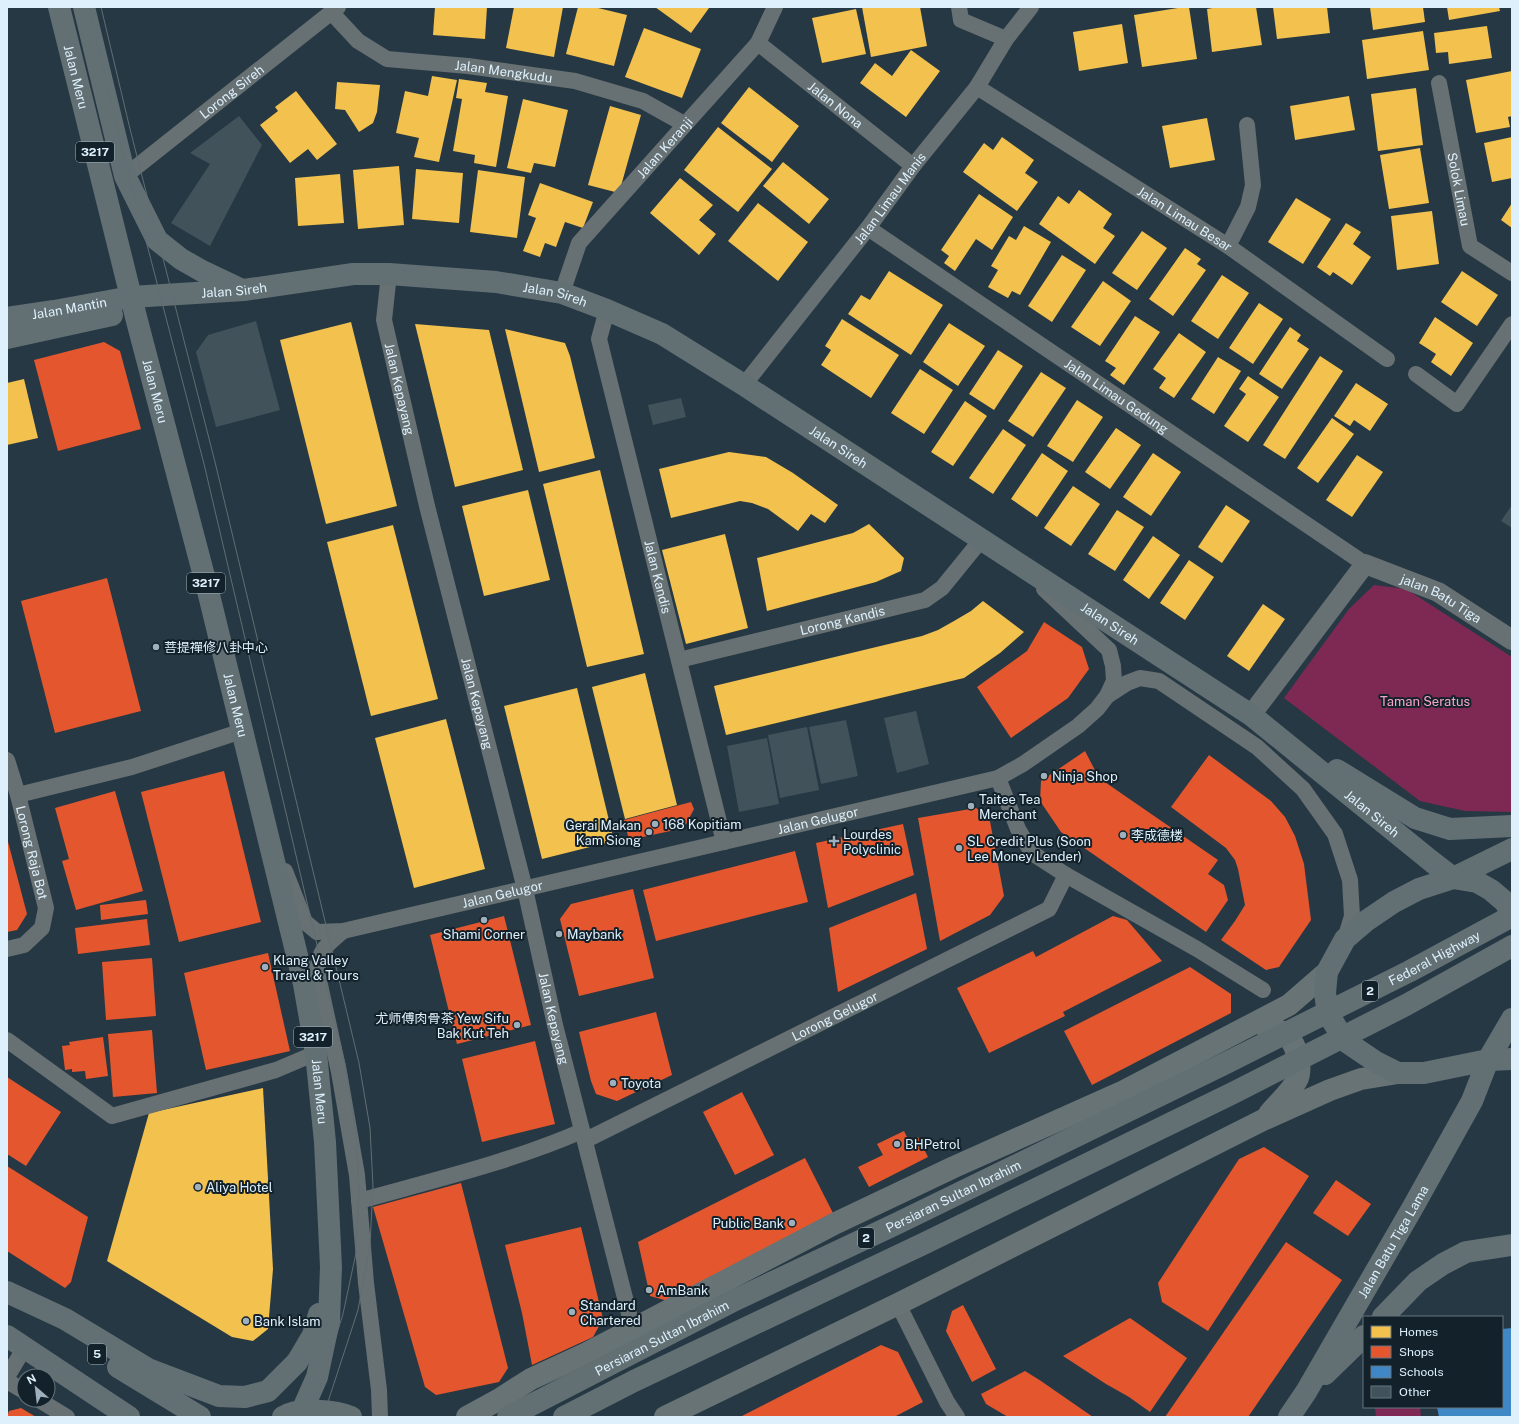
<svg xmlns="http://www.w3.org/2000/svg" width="1519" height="1424" font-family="'Public Sans','Noto Sans SC',sans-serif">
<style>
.green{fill:#7e2954}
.homes{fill:#f2c14e}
.shops{fill:#e4572e}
.schools{fill:#3f88c5}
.building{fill:#42525a}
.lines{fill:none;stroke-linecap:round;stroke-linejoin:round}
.minor{stroke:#677072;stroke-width:16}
.tertiary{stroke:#677072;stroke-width:20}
.secondary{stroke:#677375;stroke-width:22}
.trunk{stroke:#627074;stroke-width:22}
.tram{stroke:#616e73;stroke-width:1}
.poi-dot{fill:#9db0bb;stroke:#13212a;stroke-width:1.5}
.labels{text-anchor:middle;stroke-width:4;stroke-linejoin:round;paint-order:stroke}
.shield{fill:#13212a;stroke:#a0b2bd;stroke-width:1}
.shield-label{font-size:12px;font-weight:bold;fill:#ddf0fc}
.street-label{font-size:13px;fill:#ddf0fc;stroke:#13212a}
.poi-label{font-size:13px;fill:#ddf0fc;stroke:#13212a;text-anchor:start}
.park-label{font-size:13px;fill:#f8a4c4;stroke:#13212a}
</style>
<rect width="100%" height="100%" fill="#263843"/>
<g class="green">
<polygon points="1374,585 1406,589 1512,657 1512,812 1465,811 1420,801 1284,698 1349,609"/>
<polygon points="1375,1407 1420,1407 1421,1417 1376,1417"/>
</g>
<g class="homes">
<polygon points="435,7 487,7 485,39 433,35"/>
<polygon points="514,7 563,7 554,57 506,48"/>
<polygon points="578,7 594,7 627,15 614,66 566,54"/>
<polygon points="655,7 707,7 709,8 691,33"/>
<polygon points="862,7 920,7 927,46 871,57"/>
<polygon points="1184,7 1189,7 1197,59 1142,67 1134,15"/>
<polygon points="1218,7 1256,7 1262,45 1212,52 1207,9"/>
<polygon points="1273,7 1327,7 1330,33 1277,39"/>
<polygon points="1370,7 1423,7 1425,22 1373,30"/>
<polygon points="1447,7 1499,7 1500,11 1449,20"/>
<polygon points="856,9 866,54 822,63 812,18"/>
<polygon points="1122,24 1128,63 1079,71 1073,32"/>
<polygon points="1487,26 1492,58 1449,64 1448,52 1436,53 1434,33"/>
<polygon points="644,28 701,49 682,98 625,77"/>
<polygon points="1423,31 1429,70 1367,79 1362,40"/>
<polygon points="911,50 940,71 906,117 860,83 875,63 892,76"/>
<polygon points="1512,71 1512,116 1508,117 1510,127 1476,133 1466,80"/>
<polygon points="432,76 457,80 439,162 414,157 419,138 396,133 405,91 428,96"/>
<polygon points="459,79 487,83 485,92 508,96 496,167 474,163 475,155 453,151 462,99 456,98"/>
<polygon points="337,82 380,85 377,112 373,123 359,132 345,110 335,109"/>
<polygon points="749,87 799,126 772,162 721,123"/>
<polygon points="1416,88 1423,145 1378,151 1371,94"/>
<polygon points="296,91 337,144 317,160 308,149 290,163 260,125 278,111 275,107"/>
<polygon points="1349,96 1355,130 1295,140 1290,106"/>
<polygon points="523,99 568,110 555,167 534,163 531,173 507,168"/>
<polygon points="610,106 641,115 619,193 588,185"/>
<polygon points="1207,118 1215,160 1170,168 1162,126"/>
<polygon points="718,127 772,169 738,212 684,170"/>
<polygon points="1002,137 1034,160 1025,173 1038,182 1017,211 963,172 984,143 993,150"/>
<polygon points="1512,137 1512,178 1492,182 1484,143"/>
<polygon points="1420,148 1429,203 1389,209 1380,155"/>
<polygon points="783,162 829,199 809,224 763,186"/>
<polygon points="399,166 404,225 358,229 353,170"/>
<polygon points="416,169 463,173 459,223 412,219"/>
<polygon points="478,170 525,177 517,238 470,232"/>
<polygon points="340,174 344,223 298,226 295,178"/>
<polygon points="680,178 713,205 699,220 716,234 699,255 650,213"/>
<polygon points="540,183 593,202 583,228 565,222 556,247 545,243 540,257 523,251 536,218 528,215"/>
<polygon points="1079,190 1112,214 1103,228 1115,236 1095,264 1039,224 1058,196 1069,204"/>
<polygon points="979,194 1013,217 992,250 976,239 955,271 944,263 949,256 941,250"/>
<polygon points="1296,198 1331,219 1303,264 1268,242"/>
<polygon points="758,203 808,242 778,281 728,241"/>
<polygon points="1512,203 1512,228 1501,220"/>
<polygon points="1432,211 1439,264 1397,270 1391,216"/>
<polygon points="1346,223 1361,232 1353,244 1371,257 1352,285 1333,272 1330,276 1317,267"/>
<polygon points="1024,226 1051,242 1020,295 1012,291 1008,298 988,287 998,270 991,266 1009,236 1016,240"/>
<polygon points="1142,231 1167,248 1137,290 1112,273"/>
<polygon points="1185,248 1201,259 1197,264 1206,270 1173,316 1149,299"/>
<polygon points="1062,255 1086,270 1052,322 1028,306"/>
<polygon points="889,271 943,305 911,355 848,314 861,295 870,300"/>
<polygon points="1462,271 1498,295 1477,326 1441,302"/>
<polygon points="1222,275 1249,293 1218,339 1191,321"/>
<polygon points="1103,281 1131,301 1100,346 1071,327"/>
<polygon points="1259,303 1283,319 1253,364 1229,348"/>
<polygon points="1135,316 1160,332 1124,385 1110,375 1116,368 1105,361"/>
<polygon points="1435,317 1473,343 1451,376 1431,362 1436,354 1419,343"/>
<polygon points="842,319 899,355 871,398 821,365 831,350 825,346"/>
<polygon points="351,322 397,506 326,524 280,340"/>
<polygon points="949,323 985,346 958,386 923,362"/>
<polygon points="415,324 489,330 523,470 455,487"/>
<polygon points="1290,327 1301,335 1297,341 1309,349 1282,389 1259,374"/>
<polygon points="505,329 565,343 570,356 595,458 539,472"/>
<polygon points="1179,333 1206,352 1174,398 1159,388 1166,378 1153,369"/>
<polygon points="998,350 1023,366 994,410 969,394"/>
<polygon points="1320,356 1343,371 1285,459 1263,445"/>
<polygon points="1218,357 1241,371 1214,414 1191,399"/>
<polygon points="920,369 953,390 924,434 891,413"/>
<polygon points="1041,372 1066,388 1033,437 1008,421"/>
<polygon points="1248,376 1279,397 1248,442 1224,426 1246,394 1239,389"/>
<polygon points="24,379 38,438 7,445 7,383"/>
<polygon points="1356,383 1388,404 1370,431 1354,420 1350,426 1334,416"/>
<polygon points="1077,400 1103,417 1073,462 1047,446"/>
<polygon points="965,401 987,416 953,466 931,452"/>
<polygon points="1332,418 1354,434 1318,483 1297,468"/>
<polygon points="1116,428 1141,445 1110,489 1085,472"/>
<polygon points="1003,429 1026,445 993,494 969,478"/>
<polygon points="729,452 766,457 793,473 838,505 825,523 811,514 798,531 768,509 752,503 740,501 671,518 659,469"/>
<polygon points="1042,453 1068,471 1037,517 1011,499"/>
<polygon points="1153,453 1181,472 1151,516 1123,497"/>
<polygon points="1357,455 1383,472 1352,517 1326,500"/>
<polygon points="600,470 644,654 587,667 543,484"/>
<polygon points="1073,486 1100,504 1071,546 1044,528"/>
<polygon points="528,490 550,580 484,596 462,506"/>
<polygon points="1226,505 1250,521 1222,563 1198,547"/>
<polygon points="1117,510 1144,527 1115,571 1088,554"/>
<polygon points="869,524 904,558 901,571 876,582 767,611 757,558 853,533"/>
<polygon points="393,525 438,699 371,716 327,542"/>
<polygon points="725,534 748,628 686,644 662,550"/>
<polygon points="1153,536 1180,555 1149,599 1123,580"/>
<polygon points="1189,560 1214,577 1185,620 1160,603"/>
<polygon points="983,601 1024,632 1000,653 964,678 726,735 714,686 922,636 938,630 954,621 971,611"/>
<polygon points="1263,604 1285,619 1249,671 1227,656"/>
<polygon points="645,673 677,805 625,819 592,687"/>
<polygon points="577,688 614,841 542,859 504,706"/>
<polygon points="446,719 485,869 414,888 375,738"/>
<polygon points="263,1088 273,1269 268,1329 253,1341 232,1337 107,1261 149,1113"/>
</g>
<g class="shops">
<polygon points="104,342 120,351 141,429 58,451 34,360"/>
<polygon points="107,578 141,711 55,733 21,601"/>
<polygon points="1044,622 1082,647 1089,669 1068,698 1011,738 977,687 1027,651"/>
<polygon points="1085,751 1099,778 1218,860 1208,874 1224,885 1228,900 1206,932 1061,832 1040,801 1041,781"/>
<polygon points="1209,755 1271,801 1285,817 1295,836 1304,864 1311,920 1279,967 1266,970 1221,940 1235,921 1245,905 1238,869 1235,860 1226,848 1171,807"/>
<polygon points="224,771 261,922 179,942 141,792"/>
<polygon points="115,791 143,891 76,910 62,861 69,859 55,808"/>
<polygon points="691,802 694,809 684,828 629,840 624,820"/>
<polygon points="976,808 989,816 1004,896 990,915 940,941 918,818"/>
<polygon points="903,824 914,875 828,908 816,843"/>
<polygon points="7,838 27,914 17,930 7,932"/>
<polygon points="795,851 808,902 656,941 643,890"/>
<polygon points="633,889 654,978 579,996 560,919 571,904"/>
<polygon points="916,893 927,949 838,992 829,928"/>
<polygon points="146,900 148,914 101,920 100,905"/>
<polygon points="504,916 531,1025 457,1044 430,935"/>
<polygon points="1113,916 1127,920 1162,961 1063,1012 1065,1016 989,1053 957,988 1033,951 1036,957"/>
<polygon points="147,919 150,945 78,954 75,928"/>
<polygon points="268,953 290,1051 206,1070 184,973"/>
<polygon points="152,958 156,1016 106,1020 102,962"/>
<polygon points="1190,967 1231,994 1231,1013 1092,1085 1064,1031"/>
<polygon points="656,1012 672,1075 617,1101 596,1094 591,1081 579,1032"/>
<polygon points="152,1030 157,1093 113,1097 108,1034"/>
<polygon points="103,1037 108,1076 86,1079 85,1071 72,1072 72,1069 65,1070 62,1046 70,1045 69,1042"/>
<polygon points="535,1041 555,1124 482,1142 462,1059"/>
<polygon points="7,1077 61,1112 26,1166 7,1154"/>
<polygon points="742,1092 774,1155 735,1175 703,1112"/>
<polygon points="904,1131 909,1141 918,1137 928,1157 869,1187 858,1167 883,1155 877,1144"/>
<polygon points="1264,1147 1309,1176 1208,1331 1162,1302 1158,1283 1239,1159"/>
<polygon points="805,1158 835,1217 668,1301 650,1296 638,1242"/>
<polygon points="7,1166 88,1217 71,1282 65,1288 7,1251"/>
<polygon points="1336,1180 1371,1204 1348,1236 1313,1213"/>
<polygon points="461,1183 508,1368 499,1382 436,1395 425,1387 373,1207"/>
<polygon points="581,1227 603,1319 593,1337 532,1365 522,1313 505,1245"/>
<polygon points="1286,1242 1342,1280 1248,1417 1165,1417"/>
<polygon points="963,1305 996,1369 972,1382 946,1331 952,1311"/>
<polygon points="1130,1318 1187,1358 1150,1412 1129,1397 1106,1384 1063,1356"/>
<polygon points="881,1345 898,1352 923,1402 894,1417 740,1417"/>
<polygon points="1025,1371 1041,1381 1093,1417 1008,1417 986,1404 981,1394"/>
<polygon points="21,1408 36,1417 7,1417 9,1411"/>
</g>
<polygon class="schools" points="1512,1328 1512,1417 1439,1417 1437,1407 1502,1407 1502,1329"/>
<g class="building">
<polygon points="239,116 262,145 210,246 171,223 210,164 190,153"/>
<polygon points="256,321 280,410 216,427 196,352 208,335"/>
<polygon points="681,398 686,417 653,425 648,405"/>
<polygon points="1512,505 1512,528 1501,521"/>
<polygon points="916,711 929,764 897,773 884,718"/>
<polygon points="846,720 858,776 821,784 809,727"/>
<polygon points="807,727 819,790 780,798 768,735"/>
<polygon points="767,738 779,804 739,812 727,746"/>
</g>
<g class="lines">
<g class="minor">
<polyline points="959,7 961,20 1006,39"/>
<path id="s1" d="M331 12 358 41 387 59 468 66 575 81 643 101 684 124"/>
<path id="s2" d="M758 43 913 166"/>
<path id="s3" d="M1439 83 1470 246 1512 273"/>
<path id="s4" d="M977 87 1228 246 1387 359"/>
<path id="s5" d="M125 176 338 7"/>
<path id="s6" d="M868 228 1365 564"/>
<polyline points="1228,246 1248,207 1253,185 1247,125"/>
<path id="s7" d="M389 274 384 320 427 506 525 889 555 1025 633 1329"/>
<path id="s8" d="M562 293 579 243 758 43 775 7"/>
<path id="s9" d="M607 310 599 339 724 842"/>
<polyline points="1416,374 1457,404 1512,324"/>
<path id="s10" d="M744 385 868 228 913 166 977 87 1006 39 1031 7"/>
<path id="s11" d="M679 660 925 600 942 588 981 540"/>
<polyline points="1107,696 1127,683 1140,678 1159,681 1257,747 1303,789 1335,834 1350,880 1352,916 1345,939"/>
<path id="s12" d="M7 760 18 795 46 908 42 928 24 945 7 949"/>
<polyline points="998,778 1018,829 1032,853 1066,875 1197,949 1263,990"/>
<polyline points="18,795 132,767 242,731"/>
<path id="s13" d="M285 871 305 922 317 932 343 931 998 778 1023 764 1078 726 1097 709 1107 696 1114 681 1113 666 1109 650 1044 589"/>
<path d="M343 931C326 946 320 948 317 971L339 1072 357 1175 366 1283 379 1390 380 1417"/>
<polyline points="7,1040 112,1116 276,1070 316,1053"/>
<path id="s14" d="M586 1140 1049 909 1066 875"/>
<path d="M359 1201C434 1180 511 1162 582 1131"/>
<polyline points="898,1304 947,1402 957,1417"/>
<polyline points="7,1377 25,1347"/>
<polyline points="7,1381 24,1391"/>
<polyline points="39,1400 67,1417"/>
</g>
<path class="tertiary" id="s15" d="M1251 715 1365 564 1438 592 1512 640"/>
<g class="secondary">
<path d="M1268 1032C1271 1031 1277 1030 1280 1031 1295 1036 1304 1067 1297 1080 1290 1093 1278 1103 1269 1114"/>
<polyline points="467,1417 498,1400 531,1379 585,1354 836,1223 954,1167 1124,1091 1289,1005 1327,972"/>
<polyline points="665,1417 898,1304 1263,1120 1330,1090 1361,1079 1398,1073"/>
</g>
<g class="trunk">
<path id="s16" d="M59 7 137 321 209 595 304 984 316 1053 325 1142 331 1267 329 1321 317 1377 302 1411"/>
<polyline points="84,7 125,176 157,240 181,259 202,271 242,290"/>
<path id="s17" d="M7 318 54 311 131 297 244 290 353 274H389L496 282 562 293 607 310 662 334 744 385 1251 715 1431 861 1453 878 1477 882 1491 890 1504 901 1512 912"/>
<polyline points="7,338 112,315"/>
<polyline points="1337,770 1415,818 1450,829 1512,826"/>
<polyline points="1512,849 1453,878 1419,889 1394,902 1366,921 1345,939 1327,972 1325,993 1328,1014 1345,1041 1376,1062 1398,1073 1424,1073 1488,1060 1512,1059"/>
<polyline points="7,1292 65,1319 148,1369 219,1396 245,1397 268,1391 297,1362 313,1335 319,1314"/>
<polyline points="1383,1317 1418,1281 1443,1264 1466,1252 1512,1245"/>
<polyline points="7,1336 129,1417"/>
<polyline points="118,1367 200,1417"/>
<polyline points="1325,1374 1364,1336"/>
<path d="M283 1417C298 1407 336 1410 351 1417"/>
<path id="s18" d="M508 1417 735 1300 896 1224 1226 1063 1410 971 1512 916"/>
<polyline points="564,1417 634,1381 923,1244 1233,1093 1406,1005 1512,946"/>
<path id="s19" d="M1289 1417 1306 1392 1413 1207 1472 1101 1488 1060 1512 1019"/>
</g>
<g class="tram">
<polyline points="89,7 118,133 204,464 345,1064 356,1133 359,1190 356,1253 343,1314 311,1417"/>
<polyline points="101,7 130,129 215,462 359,1063 370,1128 373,1186 370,1244 358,1310 323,1417"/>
</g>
</g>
<g class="poi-dot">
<circle cx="156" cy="647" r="4"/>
<circle cx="1044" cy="776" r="4"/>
<circle cx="971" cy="806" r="4"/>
<circle cx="655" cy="824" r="4"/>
<circle cx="649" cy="832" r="4"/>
<circle cx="1123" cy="835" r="4"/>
<path d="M832 835h4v4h4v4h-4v4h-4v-4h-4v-4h4z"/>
<circle cx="959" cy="848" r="4"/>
<circle cx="484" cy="920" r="4"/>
<circle cx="559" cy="934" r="4"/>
<circle cx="265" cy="967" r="4"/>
<circle cx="517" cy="1025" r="4"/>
<circle cx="613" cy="1083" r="4"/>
<circle cx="897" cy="1144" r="4"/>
<circle cx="198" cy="1187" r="4"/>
<circle cx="792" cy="1223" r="4"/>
<circle cx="649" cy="1290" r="4"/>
<circle cx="572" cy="1312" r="4"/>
<circle cx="246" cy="1321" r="4"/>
</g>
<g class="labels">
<g class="shield">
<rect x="76" y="142" width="38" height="20" rx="3"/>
<rect x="187" y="573" width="38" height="20" rx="3"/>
<rect x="1362" y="981" width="16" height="20" rx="3"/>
<rect x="294" y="1027" width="38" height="20" rx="3"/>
<rect x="858" y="1228" width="16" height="20" rx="3"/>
<rect x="88" y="1344" width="18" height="20" rx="3"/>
</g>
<g class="shield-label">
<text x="95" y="156">3217</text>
<text x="206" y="587">3217</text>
<text x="1370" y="995">2</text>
<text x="313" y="1041">3217</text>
<text x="866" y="1242">2</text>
<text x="97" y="1358">5</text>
</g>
<g class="street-label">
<text dy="5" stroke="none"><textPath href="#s1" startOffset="191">Jalan Mengkudu</textPath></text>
<text dy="5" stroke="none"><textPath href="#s16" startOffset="72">Jalan Meru</textPath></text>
<text dy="5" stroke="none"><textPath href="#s5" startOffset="136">Lorong Sireh</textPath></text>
<text dy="5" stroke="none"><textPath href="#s2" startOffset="99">Jalan Nona</textPath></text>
<text dy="5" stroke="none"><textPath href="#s8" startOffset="181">Jalan Keranji</textPath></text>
<text dy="5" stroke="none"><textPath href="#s3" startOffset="108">Solok Limau</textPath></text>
<text dy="5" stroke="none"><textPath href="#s10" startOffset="237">Jalan Limau Manis</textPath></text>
<text dy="5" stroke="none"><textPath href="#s4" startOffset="246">Jalan Limau Besar</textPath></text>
<text dy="5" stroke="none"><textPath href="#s17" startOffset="229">Jalan Sireh</textPath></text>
<text dy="5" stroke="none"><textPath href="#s17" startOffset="553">Jalan Sireh</textPath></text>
<text dy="5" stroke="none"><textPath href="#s17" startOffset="63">Jalan Mantin</textPath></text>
<text dy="5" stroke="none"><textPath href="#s7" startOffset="117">Jalan Kepayang</textPath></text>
<text dy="5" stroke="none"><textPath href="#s16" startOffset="396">Jalan Meru</textPath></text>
<text dy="5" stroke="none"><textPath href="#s6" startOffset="300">Jalan Limau Gedung</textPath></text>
<text dy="5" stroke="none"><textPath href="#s17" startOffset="877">Jalan Sireh</textPath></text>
<text dy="5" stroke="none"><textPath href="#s9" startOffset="275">Jalan Kandis</textPath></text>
<text dy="5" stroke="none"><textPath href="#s15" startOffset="273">jalan Batu Tiga</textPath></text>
<text dy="5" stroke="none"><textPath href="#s11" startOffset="168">Lorong Kandis</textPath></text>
<text dy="5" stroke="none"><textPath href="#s17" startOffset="1201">Jalan Sireh</textPath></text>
<text dy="5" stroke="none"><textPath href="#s7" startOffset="441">Jalan Kepayang</textPath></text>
<text dy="5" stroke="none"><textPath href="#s16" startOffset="720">Jalan Meru</textPath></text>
<text dy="5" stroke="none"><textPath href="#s17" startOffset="1525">Jalan Sireh</textPath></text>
<text dy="5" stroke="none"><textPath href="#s13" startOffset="584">Jalan Gelugor</textPath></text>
<text dy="5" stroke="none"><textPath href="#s12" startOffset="96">Lorong Raja Bot</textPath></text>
<text dy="5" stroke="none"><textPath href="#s13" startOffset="260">Jalan Gelugor</textPath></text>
<text dy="5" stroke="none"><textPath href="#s18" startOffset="1034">Federal Highway</textPath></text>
<text dy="5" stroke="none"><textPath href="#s14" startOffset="278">Lorong Gelugor</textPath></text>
<text dy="5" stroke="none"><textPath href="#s7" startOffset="765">Jalan Kepayang</textPath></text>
<text dy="5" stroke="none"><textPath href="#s16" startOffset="1116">Jalan Meru</textPath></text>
<text dy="5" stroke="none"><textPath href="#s18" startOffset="497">Persiaran Sultan Ibrahim</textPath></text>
<text dy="5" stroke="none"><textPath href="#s19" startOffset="204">Jalan Batu Tiga Lama</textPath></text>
<text dy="5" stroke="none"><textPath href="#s18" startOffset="173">Persiaran Sultan Ibrahim</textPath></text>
</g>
<g class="poi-label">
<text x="164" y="652">菩提禪修八卦中心</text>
<text x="1052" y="781">Ninja Shop</text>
<text x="979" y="804">Taitee Tea<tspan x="979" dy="15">Merchant</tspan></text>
<text x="663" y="829">168 Kopitiam</text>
<text x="641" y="830" text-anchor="end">Gerai Makan<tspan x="641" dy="15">Kam Siong</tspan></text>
<text x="843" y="839">Lourdes<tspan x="843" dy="15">Polyclinic</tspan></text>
<text x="1131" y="840">李成德楼</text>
<text x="967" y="846">SL Credit Plus (Soon<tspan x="967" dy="15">Lee Money Lender)</tspan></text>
<text x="484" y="939" text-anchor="middle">Shami Corner</text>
<text x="567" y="939">Maybank</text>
<text x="273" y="965">Klang Valley<tspan x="273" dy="15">Travel &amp; Tours</tspan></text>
<text x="509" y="1023" text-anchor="end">尤师傅肉骨茶 Yew Sifu<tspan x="509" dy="15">Bak Kut Teh</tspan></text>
<text x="621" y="1088">Toyota</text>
<text x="905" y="1149">BHPetrol</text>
<text x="206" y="1192">Aliya Hotel</text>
<text x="784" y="1228" text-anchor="end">Public Bank</text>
<text x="657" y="1295">AmBank</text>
<text x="580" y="1310">Standard<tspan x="580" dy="15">Chartered</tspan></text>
<text x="254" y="1326">Bank Islam</text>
</g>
<g class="park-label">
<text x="1425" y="706">Taman Seratus</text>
</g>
</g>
<rect width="1519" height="1424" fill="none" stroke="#ddf0fc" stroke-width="16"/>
<rect x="1363" y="1316" width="140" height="92" fill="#13212a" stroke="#64747e"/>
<rect x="1371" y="1326" width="20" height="12" fill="#f2c14e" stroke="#64747e"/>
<text x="1399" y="1336" font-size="12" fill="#ddf0fc">Homes</text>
<rect x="1371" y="1346" width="20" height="12" fill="#e4572e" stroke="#64747e"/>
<text x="1399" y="1356" font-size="12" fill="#ddf0fc">Shops</text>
<rect x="1371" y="1366" width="20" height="12" fill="#3f88c5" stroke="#64747e"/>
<text x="1399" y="1376" font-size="12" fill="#ddf0fc">Schools</text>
<rect x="1371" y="1386" width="20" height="12" fill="#42525a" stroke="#64747e"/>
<text x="1399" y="1396" font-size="12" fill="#ddf0fc">Other</text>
<g transform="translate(36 1388) rotate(332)"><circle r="19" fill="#13212a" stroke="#64747e"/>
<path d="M0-3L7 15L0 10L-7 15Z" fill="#9db0bb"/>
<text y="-6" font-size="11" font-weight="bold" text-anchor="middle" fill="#ddf0fc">N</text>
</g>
</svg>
